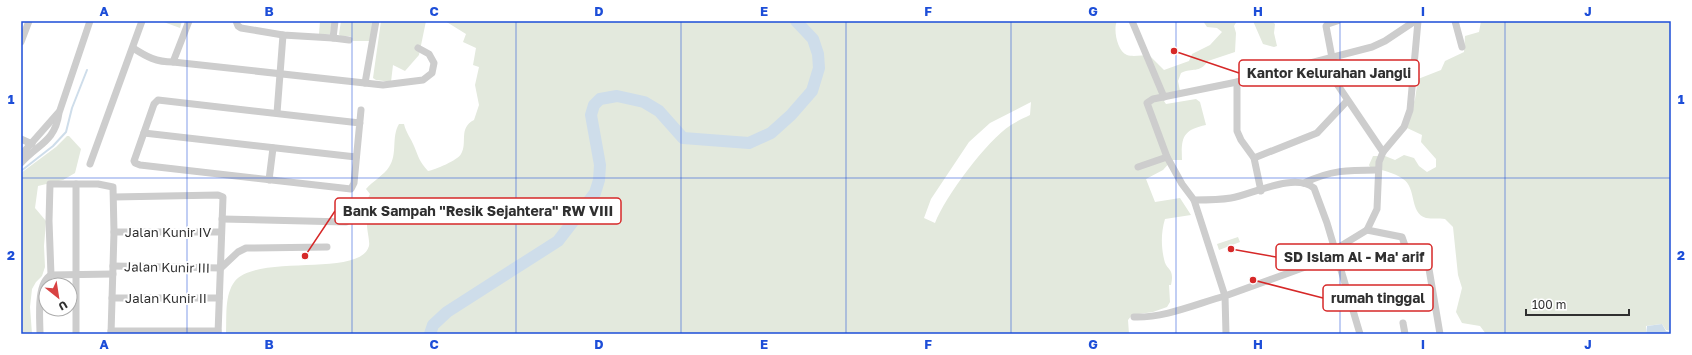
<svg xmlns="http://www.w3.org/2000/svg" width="1692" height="355" font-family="'Golos Text',sans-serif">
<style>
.green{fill:#e3e9dd;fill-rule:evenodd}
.water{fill:#ceddea}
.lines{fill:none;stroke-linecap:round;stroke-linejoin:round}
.stream{stroke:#ceddea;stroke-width:2}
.river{stroke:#ceddea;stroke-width:12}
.minor{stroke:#cdcdcd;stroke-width:7}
.grid{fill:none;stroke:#1d4ed8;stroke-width:1;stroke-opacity:0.55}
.labels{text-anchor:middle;stroke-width:4;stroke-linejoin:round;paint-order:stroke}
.street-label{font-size:13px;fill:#303030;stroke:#fff}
.leader{fill:none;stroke:#d62828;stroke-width:1.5}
.callout-dot{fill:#d62828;stroke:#fff;stroke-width:1.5}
.callout{fill:#fff;stroke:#d62828;stroke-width:1.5}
.callout-label{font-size:14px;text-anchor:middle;font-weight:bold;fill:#303030}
.neatline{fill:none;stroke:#1d4ed8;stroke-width:1.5}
.grid-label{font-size:13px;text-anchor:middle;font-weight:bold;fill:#1d4ed8}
</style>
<rect width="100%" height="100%" fill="#fff"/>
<g class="green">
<polygon points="161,21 182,21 180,28"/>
<polygon points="320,21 332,21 330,34 319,34"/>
<polygon points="341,21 373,21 370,41 353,41 350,36 340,36 339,34"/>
<polygon points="381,21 426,21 419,55 405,71 393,65 391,82 376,80 373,78"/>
<path d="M445 21H1117C1113 29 1117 51 1127 55 1133 57 1142 55 1149 55L1164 70 1189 61 1192 54 1210 45 1222 32 1217 28 1207 27 1203 21H1237L1234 26 1236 33 1235 52 1208 61C1199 74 1193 67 1181 73L1178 81 1180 91 1159 94 1166 104 1196 99 1200 102 1206 125C1183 130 1181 137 1182 160H1172L1163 170 1146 179 1155 202 1180 198 1191 215 1165 219C1161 232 1161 246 1164 259 1166 271 1175 267 1171 285H1169L1170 302 1167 307 1153 312 1132 315 1128 320 1129 334H226C227 317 224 295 235 281 259 253 360 278 369 246 370 241 367 231 367 225 367 219 371 214 370 207L365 204 370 194 366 189C373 181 384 175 389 167 398 154 391 137 399 124H404C406 133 411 138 414 146 419 158 419 161 428 171 435 170 458 160 461 154 468 143 458 128 474 120L479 105 475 85 479 67 473 65 476 48 463 42 466 34ZM1031 102 1030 115C1024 118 1017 121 1011 125 987 140 945 197 935 223L924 218 931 199 969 142 990 123Z"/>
<polygon points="1253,21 1272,21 1275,24 1274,33 1277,46 1274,47 1263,44"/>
<path d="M1481 21H1671V331L1666 330 1662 324 1646 326V334H1486L1480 326 1462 323 1456 312 1462 288 1458 275 1453 227 1445 219C1439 218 1432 219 1426 218 1409 213 1417 188 1403 179 1393 172 1381 170 1370 167L1369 165 1373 156H1385L1395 160 1404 155 1414 158 1419 166 1427 172 1436 167V159L1421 142 1422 135 1405 127 1415 99 1418 79 1441 70 1445 61 1464 52 1465 36 1479 32Z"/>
<polygon points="67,136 69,136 81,149 75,173 63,180 38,186 35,208 46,221 44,246 45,267 42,276 36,282 32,289 30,307 32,334 21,334 21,173 56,147"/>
<polygon points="1238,237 1240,242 1219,250 1217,244"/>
</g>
<polygon class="water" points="1662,324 1666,331 1671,332 1671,334 1646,334 1647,326"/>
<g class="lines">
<polyline class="stream" points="21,171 53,146 66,132 72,108 87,70"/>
<polyline class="river" points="430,334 433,325 447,312 558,241 595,193 599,180 600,165 591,115 594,105 600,99 617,96 644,102 659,111 683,138 749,143 771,133 791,115 812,91 819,68 818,54 813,39 796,21"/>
<g class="minor">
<polyline points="236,21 238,26 241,28 283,35 333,38 335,21"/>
<polyline points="1132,21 1164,97"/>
<polyline points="1337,21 1328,24 1326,26 1337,84 1383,152"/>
<polyline points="1455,21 1462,47"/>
<polyline points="333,38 349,40"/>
<polyline points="21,42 29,21"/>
<path d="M133 48C147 57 156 62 173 62L383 85 423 80 432 73 434 63 429 54 418 48"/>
<polyline points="173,62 189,21"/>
<polyline points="1237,82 1237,131 1241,140 1254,158 1261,191"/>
<polyline points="365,83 376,21"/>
<polyline points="277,113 283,35"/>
<polyline points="360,123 158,100 154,104 134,161 135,163 140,165 351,189 354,183 361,110"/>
<polyline points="144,133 356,157"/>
<polyline points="21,139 32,144"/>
<polyline points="21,155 58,113"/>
<polyline points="1254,158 1317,133 1347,101"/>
<path d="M21 163C38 144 55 142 59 113L90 21"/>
<polyline points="90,164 142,21"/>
<polyline points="1138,167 1167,157"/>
<polyline points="269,180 273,148"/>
<path d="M1304 183C1331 170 1348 170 1377 170"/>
<polyline points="76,184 76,334"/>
<polyline points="114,197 218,195 223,197 218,334"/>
<polyline points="222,219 346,222"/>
<polyline points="1367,230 1402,237 1411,263 1428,263 1440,334"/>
<polyline points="114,232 221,232"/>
<polyline points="113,266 221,268 238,252 246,248 327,247"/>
<polyline points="51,275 49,221 50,184 98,184 113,187 114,232 111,334"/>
<polyline points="112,298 219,298"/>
<path d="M1134 317C1165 318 1196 304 1225 296L1194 200"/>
<polyline points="1403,323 1405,334"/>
<polyline points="111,331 218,331"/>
<path d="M40 334C40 319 36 283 51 275L113 274"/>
<polyline points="1226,334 1225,296 1308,266 1367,230 1377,209 1379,162 1383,152 1404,127 1410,110 1418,21"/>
<path d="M1360 334 1327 223 1314 188C1295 172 1253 194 1231 198 1219 200 1206 200 1194 200L1182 184 1167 157 1147 103 1153 99 1237 82 1372 47 1385 41 1415 21"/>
</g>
</g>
<path class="grid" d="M187 21V334M352 21V334M516 21V334M681 21V334M846 21V334M1011 21V334M1176 21V334M1340 21V334M1505 21V334M21 178H1671"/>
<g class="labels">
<g class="street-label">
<text x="168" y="237">Jalan Kunir IV</text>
<text transform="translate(167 267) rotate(1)" y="5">Jalan Kunir III</text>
<text x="166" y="303">Jalan Kunir II</text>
</g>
</g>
<path class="leader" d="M1174 51L1239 73M305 256L335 211M1231 249L1276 257M1253 280L1323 298"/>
<g class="callout-dot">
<circle cx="1174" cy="51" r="4"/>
<circle cx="305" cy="256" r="4"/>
<circle cx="1231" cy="249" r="4"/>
<circle cx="1253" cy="280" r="4"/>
</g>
<g class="callout">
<rect x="1239" y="60" width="180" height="26" rx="4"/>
<rect x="335" y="198" width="286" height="26" rx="4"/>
<rect x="1276" y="244" width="156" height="26" rx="4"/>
<rect x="1323" y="285" width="110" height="26" rx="4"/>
</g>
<g class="callout-label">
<text x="1329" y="78">Kantor Kelurahan Jangli</text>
<text x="478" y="216">Bank Sampah "Resik Sejahtera" RW VIII</text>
<text x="1354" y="262">SD Islam Al - Ma' arif</text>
<text x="1378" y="303">rumah tinggal</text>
</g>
<rect width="1692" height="355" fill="none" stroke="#ffffff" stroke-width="44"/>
<g transform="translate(58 297) rotate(150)"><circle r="19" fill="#ffffff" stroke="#acacac"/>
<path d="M0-3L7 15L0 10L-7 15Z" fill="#d84242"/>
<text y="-6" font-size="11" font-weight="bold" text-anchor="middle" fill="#303030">U</text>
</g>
<path d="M1526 309v6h103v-6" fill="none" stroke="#303030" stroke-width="2"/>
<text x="1532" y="309" font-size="12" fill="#303030" stroke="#ffffff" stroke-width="3" paint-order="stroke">100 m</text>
<rect x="22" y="22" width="1648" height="311" class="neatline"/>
<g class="grid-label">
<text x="104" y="16">A</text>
<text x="269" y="16">B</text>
<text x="434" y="16">C</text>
<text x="599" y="16">D</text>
<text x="764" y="16">E</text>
<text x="928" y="16">F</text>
<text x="1093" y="16">G</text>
<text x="1258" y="16">H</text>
<text x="1423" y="16">I</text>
<text x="1588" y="16">J</text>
<text x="11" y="104">1</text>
<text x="1681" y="104">1</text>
<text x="11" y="260">2</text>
<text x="1681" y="260">2</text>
<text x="104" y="349">A</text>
<text x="269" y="349">B</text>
<text x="434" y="349">C</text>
<text x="599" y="349">D</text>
<text x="764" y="349">E</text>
<text x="928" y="349">F</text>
<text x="1093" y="349">G</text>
<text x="1258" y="349">H</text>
<text x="1423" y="349">I</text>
<text x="1588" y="349">J</text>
</g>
</svg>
